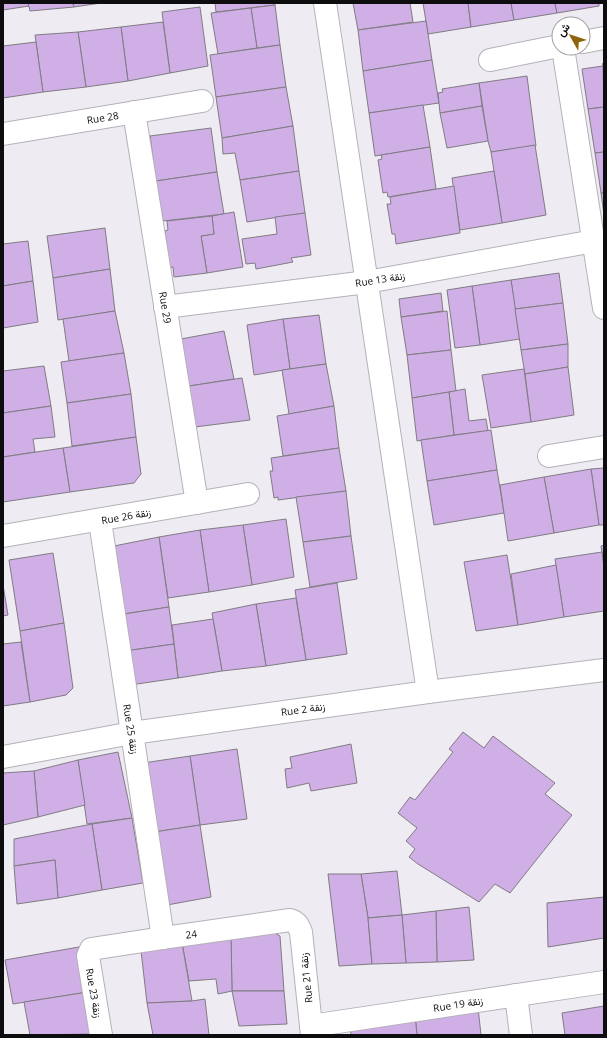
<svg xmlns="http://www.w3.org/2000/svg" width="607" height="1038" font-family="'Open Sans',Vazirmatn,sans-serif">
<style>
.building{fill:#cfafe6;stroke:#807c83}
.lines{fill:none;stroke-linecap:round;stroke-linejoin:round}
.minor-casing{stroke:#b5b1b8;stroke-width:24}
.minor{stroke:#fff;stroke-width:22}
.labels{text-anchor:middle;stroke-width:3;stroke-linejoin:round;paint-order:stroke}
.street-label{font-size:10px;fill:#0d0c0e;stroke:#fff}
</style>
<rect width="100%" height="100%" fill="#efebf3"/>
<g class="building">
<polygon points="3,3 28,3 29,6 3,10"/>
<polygon points="28,3 73,3 74,7 30,11"/>
<polygon points="73,3 101,3 74,7"/>
<polygon points="215,3 275,3 275,5 216,12"/>
<polygon points="353,3 410,3 413,22 358,30"/>
<polygon points="423,3 468,3 471,27 428,34"/>
<polygon points="468,3 511,3 514,20 471,27"/>
<polygon points="511,3 555,3 557,13 514,20"/>
<polygon points="555,3 599,3 599,6 557,13"/>
<polygon points="275,5 280,45 257,48 251,8"/>
<polygon points="200,7 208,66 170,73 162,12"/>
<polygon points="251,8 257,48 218,54 211,13"/>
<polygon points="426,21 432,60 363,71 358,30"/>
<polygon points="163,22 170,73 128,81 121,27"/>
<polygon points="121,27 128,81 86,87 78,32"/>
<polygon points="78,32 86,87 43,92 35,35"/>
<polygon points="36,42 43,92 3,98 3,46"/>
<polygon points="280,45 286,87 216,97 210,55"/>
<polygon points="432,60 439,103 369,113 363,71"/>
<polygon points="603,63 604,107 588,109 582,69 603,66"/>
<polygon points="527,76 536,146 491,152 488,141 479,83"/>
<polygon points="479,83 482,106 440,113 438,93 443,92 442,89"/>
<polygon points="286,87 293,126 222,138 216,97"/>
<polygon points="423,105 430,147 375,156 369,113"/>
<polygon points="482,106 488,141 447,148 440,113"/>
<polygon points="604,107 604,152 595,153 588,109"/>
<polygon points="293,126 299,171 240,180 235,153 223,154 222,138"/>
<polygon points="211,128 217,172 156,181 150,136"/>
<polygon points="535,145 546,215 502,223 491,152"/>
<polygon points="430,147 436,189 388,197 387,192 383,193 378,160 382,159 381,155"/>
<polygon points="604,152 604,193 601,193 595,153"/>
<polygon points="299,171 305,213 247,222 240,180"/>
<polygon points="494,171 502,223 460,230 452,178"/>
<polygon points="217,172 224,214 163,221 156,181"/>
<polygon points="454,186 460,233 396,244 395,234 392,234 387,204 391,204 390,197"/>
<polygon points="601,193 604,193 604,215"/>
<polygon points="234,212 243,267 207,273 201,236 214,234 212,216"/>
<polygon points="305,213 311,255 291,258 293,262 256,269 255,263 246,264 242,239 277,234 275,217"/>
<polygon points="212,216 214,234 201,236 207,273 174,277 173,267 169,268 165,231 168,230 167,221"/>
<polygon points="105,228 110,269 53,278 47,236"/>
<polygon points="28,241 33,281 3,286 3,244"/>
<polygon points="110,269 115,311 58,320 53,278"/>
<polygon points="559,273 563,303 515,309 511,280"/>
<polygon points="511,280 520,339 480,345 472,286"/>
<polygon points="33,281 38,322 3,328 3,286"/>
<polygon points="472,286 480,345 455,348 447,290"/>
<polygon points="441,293 443,311 401,317 399,299"/>
<polygon points="563,303 568,344 521,350 515,309"/>
<polygon points="115,311 124,353 69,361 63,319"/>
<polygon points="447,311 451,350 407,355 401,317"/>
<polygon points="319,315 326,364 290,369 283,319"/>
<polygon points="283,319 290,369 254,375 247,325"/>
<polygon points="224,331 234,379 189,386 181,339"/>
<polygon points="568,344 568,367 525,374 521,350"/>
<polygon points="451,350 456,391 412,398 407,355"/>
<polygon points="124,353 131,394 67,403 61,362"/>
<polygon points="326,364 334,406 289,414 282,370"/>
<polygon points="44,366 51,406 3,413 3,371"/>
<polygon points="568,367 574,415 531,422 525,374"/>
<polygon points="524,369 531,422 491,428 482,375"/>
<polygon points="242,378 250,420 195,427 189,386"/>
<polygon points="465,389 469,421 486,419 488,431 454,435 449,392"/>
<polygon points="449,392 454,435 417,441 412,398"/>
<polygon points="131,394 136,437 72,446 67,403"/>
<polygon points="51,406 55,437 33,439 35,452 3,457 3,413"/>
<polygon points="334,406 339,448 283,456 277,416"/>
<polygon points="491,430 497,470 427,481 421,440"/>
<polygon points="136,437 141,474 134,483 70,492 63,448"/>
<polygon points="63,448 70,492 3,502 3,457"/>
<polygon points="339,448 346,491 278,500 278,497 274,498 270,471 273,471 271,458"/>
<polygon points="604,468 604,525 599,525 591,469"/>
<polygon points="591,469 599,525 554,533 544,477"/>
<polygon points="497,470 504,513 434,525 427,481"/>
<polygon points="544,477 554,533 508,541 500,485"/>
<polygon points="346,491 351,536 303,542 296,497"/>
<polygon points="286,519 294,577 252,585 243,525"/>
<polygon points="243,525 252,585 209,592 200,530"/>
<polygon points="200,530 209,592 168,598 159,537"/>
<polygon points="351,536 357,579 310,587 303,542"/>
<polygon points="159,537 169,607 124,614 114,546"/>
<polygon points="604,545 604,568 601,546"/>
<polygon points="602,552 604,568 604,611 564,617 555,559"/>
<polygon points="53,553 64,623 20,631 9,560"/>
<polygon points="507,555 518,625 476,631 464,562"/>
<polygon points="556,565 564,617 518,625 511,574"/>
<polygon points="337,583 347,654 306,660 295,590"/>
<polygon points="3,585 8,615 3,616"/>
<polygon points="296,598 306,660 266,666 256,604"/>
<polygon points="256,604 266,666 222,671 212,613"/>
<polygon points="169,607 174,644 125,651 124,614"/>
<polygon points="213,619 222,671 178,678 172,625"/>
<polygon points="64,623 73,688 66,695 30,702 20,631"/>
<polygon points="21,642 30,702 3,706 3,644"/>
<polygon points="174,644 178,678 130,685 125,651"/>
<polygon points="463,732 484,748 493,736 555,783 545,794 572,815 510,893 495,884 479,902 418,864 409,857 415,849 406,841 417,828 398,813 410,797 415,800 453,752 449,749"/>
<polygon points="351,744 357,783 311,791 309,783 287,788 285,769 292,768 290,757"/>
<polygon points="237,749 247,819 200,825 190,756"/>
<polygon points="118,752 132,818 87,824 78,760"/>
<polygon points="190,756 200,825 154,832 143,763"/>
<polygon points="78,760 85,805 38,817 34,771"/>
<polygon points="34,771 38,817 3,825 3,773"/>
<polygon points="132,818 143,883 102,890 92,824"/>
<polygon points="92,824 102,890 58,898 55,860 14,866 14,839"/>
<polygon points="200,825 211,897 167,905 154,832"/>
<polygon points="55,860 58,898 17,904 14,866"/>
<polygon points="397,871 402,915 368,918 361,874"/>
<polygon points="328,874 361,874 368,918 372,964 339,966"/>
<polygon points="604,897 604,938 548,947 547,903"/>
<polygon points="469,907 474,960 437,962 436,911"/>
<polygon points="436,911 437,962 406,963 402,915"/>
<polygon points="402,915 406,963 372,964 368,918"/>
<polygon points="268,929 280,936 284,991 232,991 231,936"/>
<polygon points="231,936 232,991 218,994 216,979 189,981 181,937"/>
<polygon points="181,937 192,1001 147,1003 140,942"/>
<polygon points="79,947 88,992 13,1004 5,960"/>
<polygon points="232,991 284,991 287,1024 239,1026"/>
<polygon points="88,992 93,1034 30,1035 24,1002"/>
<polygon points="205,999 209,1035 153,1035 147,1003 192,1001"/>
<polygon points="604,1006 604,1035 565,1035 562,1013"/>
<polygon points="478,1007 481,1035 417,1035 415,1015"/>
<polygon points="415,1015 417,1035 351,1035 350,1025"/>
</g>
<g class="lines">
<g class="minor-casing">
<g id="minor">
<polyline points="325,3 428,692"/>
<polyline points="583,42 604,38"/>
<polyline points="563,48 604,308"/>
<polyline points="490,60 559,46"/>
<path id="s1" d="M134 112 197 503"/>
<path id="s2" d="M3 134 202 101"/>
<polyline points="165,307 367,282 594,241"/>
<polyline points="549,456 604,447"/>
<polyline points="100,521 163,938"/>
<polyline points="3,536 248,494"/>
<polyline points="3,757 132,733 428,692 604,670"/>
<polyline points="516,995 521,1035"/>
<polyline points="311,1026 604,982"/>
<path id="s3" d="M101 1035 88 956 91 949 163 938 290 920C297 922 298 925 301 932L312 1035"/>
</g>
</g>
<use href="#minor" class="minor"/>
</g>
<g class="labels">
<g class="street-label">
<text dy="4" stroke="none"><textPath href="#s2" startOffset="101">Rue 28</textPath></text>
<text transform="translate(380 279) rotate(-9)" y="4">Rue 13 زنقة</text>
<text dy="4" stroke="none"><textPath href="#s1" startOffset="198">Rue 29</textPath></text>
<text transform="translate(126 516) rotate(-10)" y="4">Rue 26 زنقة</text>
<text transform="translate(303 709) rotate(-8)" y="4">Rue 2 زنقة</text>
<text transform="translate(131 729) rotate(81)" y="4">Rue 25 زنقة</text>
<text dy="4" stroke="none"><textPath href="#s3" startOffset="189">24</textPath></text>
<text transform="translate(306 978) rotate(-96)" y="4">Rue 21 زنقة</text>
<text transform="translate(94 993) rotate(80)" y="4">Rue 23 زنقة</text>
<text transform="translate(458 1004) rotate(-9)" y="4">Rue 19 زنقة</text>
</g>
</g>
<rect width="607" height="1038" fill="none" stroke="#0d0c0e" stroke-width="8"/>
<g transform="translate(571 36) rotate(309)"><circle r="19" fill="#ffffff" stroke="#9e9e9f"/>
<path d="M0-3L7 15L0 10L-7 15Z" fill="#8e6309"/>
<text y="-6" font-size="11" font-weight="bold" text-anchor="middle" fill="#0d0c0e">ش</text>
</g>
</svg>
